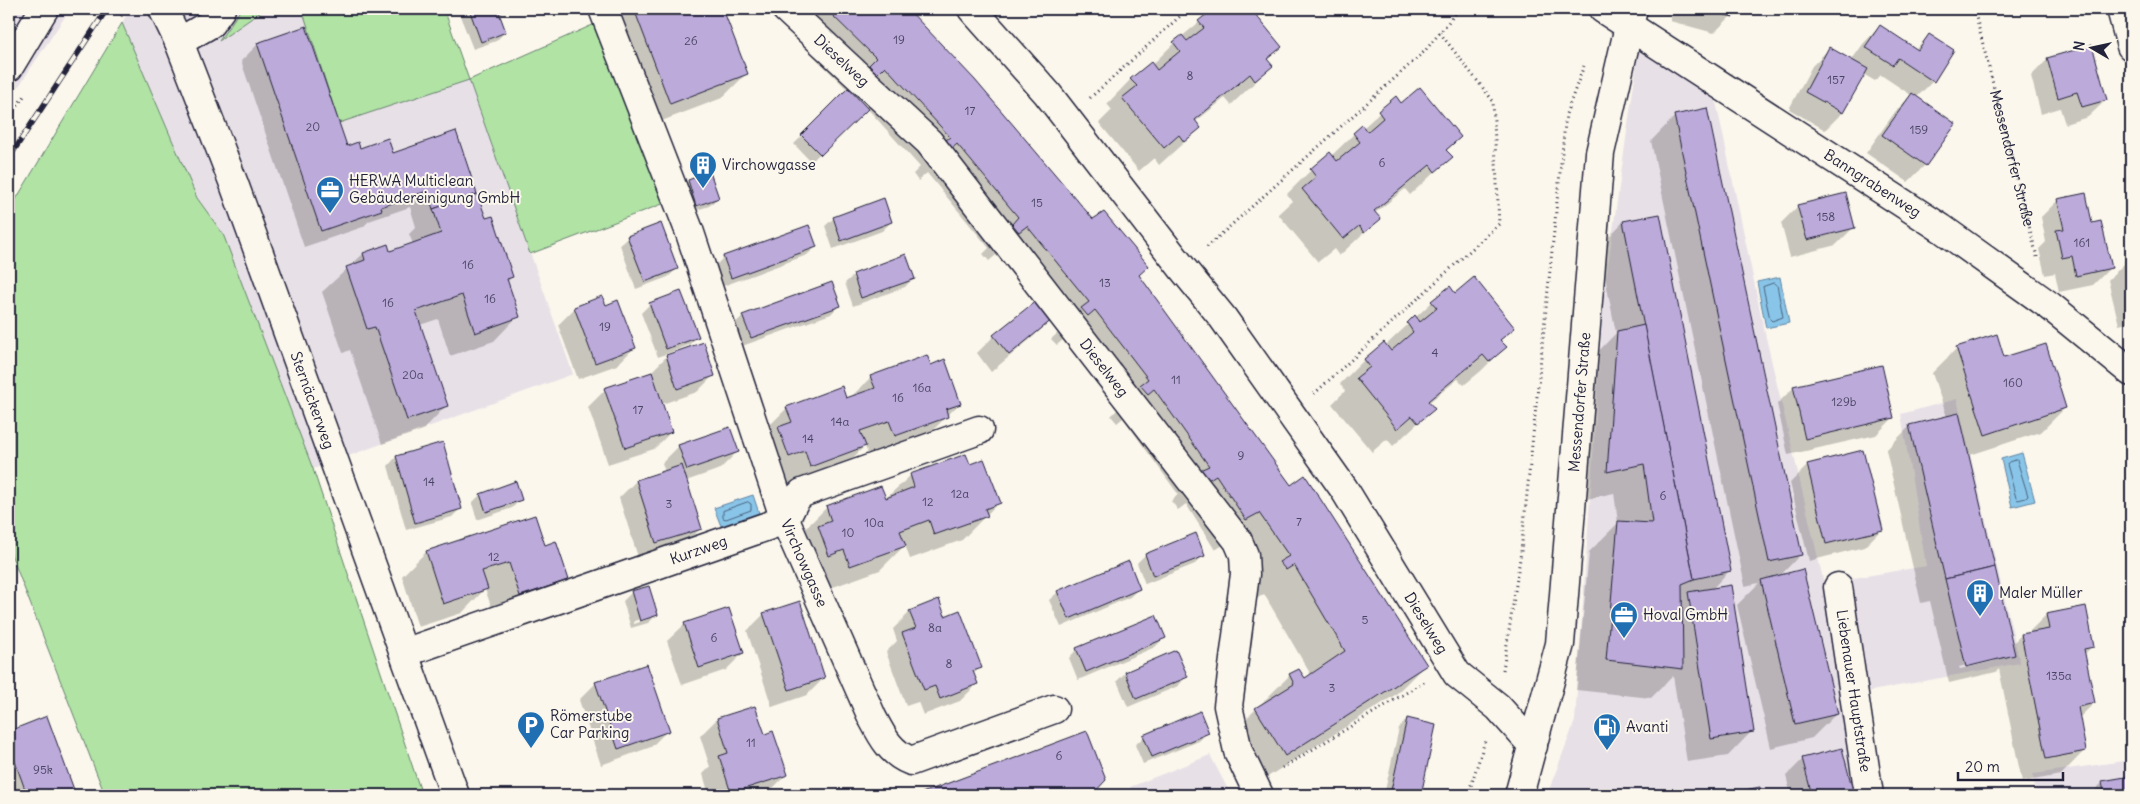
<svg xmlns="http://www.w3.org/2000/svg" width="2140" height="804" font-family="Delius,sans-serif">
<style>
.built{fill:#e8e0e7}
.green{fill:#b0e3a4;stroke:#698270}
.water{fill:#89c5e8;stroke:#6084a3}
.shadow{fill:#0003;fill-rule:evenodd}
.lines{fill:none;stroke-linecap:round;stroke-linejoin:round}
.shore{stroke:#4b6380;stroke-width:1}
.building{fill:#bcaada;stroke:#22223b}
.minor-casing{stroke:#22223b;stroke-width:31}
.major-casing{stroke:#22223b;stroke-width:31}
.path{stroke:#22223b;stroke-width:3;stroke-dasharray:1 4;stroke-linecap:butt}
.minor{stroke:#fbf7ec;stroke-width:28}
.major{stroke:#fbf7ec;stroke-width:28}
.rail-casing{stroke:#22223b;stroke-width:5.5}
.rail{stroke:#fbf7ec;stroke-width:4;stroke-dasharray:11;stroke-linecap:butt}
.labels{text-anchor:middle;stroke-width:4;stroke-linejoin:round;paint-order:stroke}
.number-label{font-size:12px;fill:#484463}
.street-label{font-size:15px;fill:#22223b;stroke:#fbf7ec}
.poi-label{font-size:15px;fill:#22223b;stroke:#fbf7ec;text-anchor:start}
</style>
<rect width="100%" height="100%" fill="#fbf7ec"/>
<filter id="ink" filterUnits="userSpaceOnUse"><feTurbulence type="fractalNoise" baseFrequency=".02" numOctaves="2"/><feDisplacementMap in="SourceGraphic" scale="10" xChannelSelector="R" yChannelSelector="G"/><feConvolveMatrix kernelMatrix="1 2 1 2 8 2 1 2 1" color-interpolation-filters="sRGB"/></filter>
<g filter="url(#ink)">
<g class="built">
<polygon points="9,9 70,9 9,101"/>
<polygon points="130,9 444,9 573,374 313,469 223,234 197,198 122,23"/>
<polygon points="1639,48 1711,78 1764,329 1824,583 1926,566 1901,414 1957,399 2020,663 1845,696 1863,795 1547,795 1575,721 1604,292"/>
<polygon points="1210,755 1231,795 1133,795 1130,787"/>
<polygon points="2131,760 2131,795 2036,795 2033,774"/>
</g>
<g class="green">
<polygon points="241,9 265,9 219,41"/>
<polygon points="302,9 444,9 469,80 597,23 665,203 530,254 469,80 339,123"/>
<polygon points="122,23 197,198 223,234 313,469 422,795 105,795 9,549 9,211"/>
</g>
<g class="water">
<polygon points="1780,277 1789,323 1766,328 1757,282"/>
<polygon points="2022,453 2035,501 2012,507 2001,459"/>
<polygon points="753,495 759,513 721,526 714,508"/>
</g>
<g class="shadow">
<polygon points="464,9 506,9 499,16 505,32 496,41 473,49 459,13"/>
<polygon points="625,9 721,9 746,74 722,98 646,127 607,26"/>
<polygon points="766,9 906,9 974,81 1138,276 1291,487 1425,665 1395,695 1255,785 1226,739 1290,675 1299,670 1304,680 1311,675 1264,594 1255,600 1250,593 1259,585 1228,542 1215,550 1186,504 1178,510 1171,501 1178,494 1123,418 1117,423 1111,416 1118,409 1064,339 1057,345 1051,339 1059,332 1050,321 1034,336 991,372 977,353 994,336 1035,303 996,255 989,261 983,254 989,248 927,173 918,181 913,174 920,167 867,108 811,162 794,144 841,98 840,96 847,89"/>
<polygon points="1215,9 1217,9 1221,14 1227,9 1249,9 1280,47 1267,60 1272,66 1231,105 1225,98 1195,122 1200,128 1159,165 1154,158 1139,171 1099,123 1112,110 1107,104 1131,79 1152,65 1174,43"/>
<polygon points="1673,9 1734,9 1731,16 1714,33 1670,21"/>
<polygon points="1806,9 1818,9 1813,13"/>
<polygon points="1880,26 1915,50 1929,35 1933,81 1916,98 1925,165 1908,182 1866,153 1895,112 1911,95 1881,75 1875,81 1863,74 1842,113 1825,130 1789,109 1812,66 1829,49 1851,61 1863,44"/>
<polygon points="258,44 346,147 392,154 485,220 512,277 507,282 518,316 494,341 450,356 438,319 420,325 447,405 423,430 382,444 350,350 343,353 322,292 363,254 389,252 413,244 409,234 416,227 410,207 369,221 363,227 304,247 241,61"/>
<polygon points="2048,59 2106,100 2088,117 2065,124 2060,108 2041,114 2031,76"/>
<polygon points="1396,98 1401,105 1460,137 1446,151 1451,157 1410,195 1405,189 1375,213 1379,219 1339,256 1334,249 1318,262 1278,214 1292,201 1287,194 1311,170 1331,156 1354,134 1361,127 1363,128"/>
<polygon points="1675,116 1800,555 1779,577 1836,714 1812,738 1771,748 1737,605 1759,583 1745,586 1651,141"/>
<polygon points="688,181 718,198 709,206 688,213 680,190"/>
<polygon points="2058,200 2091,224 2110,268 2093,285 2059,292 2055,273 2045,275 2039,249 2046,242 2041,217"/>
<polygon points="1798,206 1853,228 1836,245 1790,257 1781,223"/>
<polygon points="834,218 891,222 882,231 833,249 825,226"/>
<polygon points="1623,222 1730,570 1711,590 1752,731 1728,756 1687,762 1673,676 1651,698 1576,690 1589,552 1618,523 1614,493 1578,501 1588,362 1616,333 1599,247"/>
<polygon points="628,237 677,269 668,277 636,289 620,245"/>
<polygon points="816,247 807,255 723,286 715,266 724,257"/>
<polygon points="2131,261 2131,322 2119,325 2108,280 2125,263"/>
<polygon points="854,275 913,278 905,287 853,306 845,283"/>
<polygon points="1455,295 1513,327 1500,341 1505,347 1481,371 1464,385 1458,379 1428,403 1433,409 1393,446 1387,439 1372,452 1332,404 1345,391 1340,384 1364,360 1384,344 1385,346 1432,302"/>
<polygon points="650,304 698,336 689,345 658,357 641,313"/>
<polygon points="839,305 831,314 742,346 734,324 743,316"/>
<polygon points="605,307 634,348 617,365 578,379 558,325 575,308"/>
<path d="M1957 348 2003 358 2065 408 2041 432 1967 456 2011 645 2021 635 2027 634 2046 615 2092 646 2084 655 2094 703 2079 718 2085 750 2061 775 2022 782 1999 669 1996 672 1949 683 1930 601 1921 603 1886 450 1910 426 1947 417 1932 373ZM1995 658V661L1960 669 1959 667Z"/>
<polygon points="667,356 714,375 697,392 662,404 671,432 654,449 608,464 588,407 605,390 650,373"/>
<polygon points="930,366 960,403 922,441 870,460 865,446 840,470 786,490 763,432 787,408 845,400 849,399 871,377"/>
<polygon points="1794,387 1893,418 1876,435 1788,455 1777,404"/>
<polygon points="442,444 461,508 452,517 406,530 388,466 396,457"/>
<polygon points="679,446 737,452 720,469 686,481 701,528 684,545 639,560 619,498 636,481 665,472 662,463"/>
<polygon points="1862,452 1881,530 1864,547 1809,561 1790,483 1807,466"/>
<polygon points="969,466 999,502 962,540 910,559 905,545 880,570 825,590 802,532 827,507 885,499 910,476"/>
<polygon points="515,482 521,499 512,508 477,520 472,503 480,495"/>
<polygon points="534,517 544,546 567,580 543,604 496,620 485,589 462,613 418,627 402,576 426,552"/>
<polygon points="1145,555 1203,556 1195,564 1145,584 1137,563"/>
<polygon points="1139,588 1130,597 1061,627 1049,600 1058,592"/>
<path d="M632 592 657 615 648 623 631 628 623 601ZM648 617V619L634 624V621Z"/>
<polygon points="910,612 945,618 980,668 973,674 977,684 960,701 923,715 918,702 906,706 886,652 897,641 893,629"/>
<polygon points="764,614 824,678 807,695 772,707 747,631"/>
<polygon points="685,624 743,653 726,670 682,685 667,641"/>
<polygon points="1164,638 1155,647 1078,680 1069,658 1077,649"/>
<polygon points="1125,673 1186,677 1178,686 1128,707 1117,681"/>
<polygon points="596,683 668,730 651,747 601,765 579,700"/>
<polygon points="46,718 75,795 9,795 9,732"/>
<polygon points="717,719 764,735 786,775 769,792 758,795 709,795 703,774 710,767 700,736"/>
<polygon points="1407,719 1435,725 1420,795 1384,795 1399,728"/>
<polygon points="1208,732 1199,741 1143,764 1135,745 1144,737"/>
<polygon points="1841,749 1853,795 1791,795 1786,776 1803,759"/>
<polygon points="2131,778 2131,795 2090,795 2103,782"/>
<polygon points="1105,780 1091,795 921,795 923,794"/>
</g>
<g class="lines">
<g class="shore">
<polygon points="1774,283 1777,285 1783,317 1772,321 1770,319 1763,287"/>
<polygon points="2017,460 2028,496 2026,498 2018,500 2016,498 2007,464 2009,462"/>
<polygon points="748,502 751,504 751,510 726,519 723,518 723,511"/>
</g>
</g>
<g class="building">
<polygon points="469,9 507,9 499,13 506,32 481,42"/>
<polygon points="634,9 723,9 748,74 670,104"/>
<polygon points="826,9 908,9 975,80 1093,219 1104,212 1149,266 1139,275 1291,485 1305,475 1427,665 1285,756 1255,708 1294,684 1289,674 1299,669 1305,678 1345,651 1294,565 1286,570 1279,562 1289,556 1259,513 1246,520 1216,475 1208,480 1200,470 1209,466 1154,389 1148,394 1140,385 1148,379 1095,310 1088,316 1081,308 1089,302 1027,226 1019,232 1012,224 1018,217 957,144 948,152 942,143 950,137 885,66 877,74 869,65 876,58"/>
<polygon points="1213,9 1219,9 1221,12 1226,9 1251,9 1282,47 1267,59 1273,66 1255,81 1250,74 1195,120 1201,128 1184,142 1179,135 1164,148 1122,98 1137,86 1130,79 1151,62 1157,70 1180,51 1173,42 1182,35 1187,41 1204,28 1198,21"/>
<polygon points="1704,9 1735,9 1733,17"/>
<polygon points="1880,25 1918,50 1929,34 1954,50 1934,82 1898,58 1893,65 1865,47"/>
<polygon points="306,26 347,146 358,142 360,148 388,138 393,153 456,131 477,194 433,209 427,191 381,207 382,210 321,231 257,43"/>
<polygon points="2092,45 2107,100 2082,107 2077,92 2058,98 2047,58"/>
<polygon points="1829,47 1868,69 1843,113 1805,92"/>
<polygon points="1420,87 1461,137 1446,150 1453,157 1435,172 1430,165 1374,211 1381,219 1364,233 1359,226 1343,239 1302,189 1316,177 1310,169 1330,152 1337,161 1360,142 1353,133 1362,125 1367,132 1383,118 1378,111 1396,96 1401,103"/>
<polygon points="848,88 868,109 821,155 801,135"/>
<polygon points="1912,93 1956,124 1926,166 1882,135"/>
<polygon points="1707,108 1802,555 1769,562 1674,115"/>
<polygon points="710,172 719,198 696,206 688,180"/>
<polygon points="1846,193 1855,228 1807,240 1797,205"/>
<polygon points="2086,193 2092,223 2101,221 2112,268 2076,276 2072,256 2062,258 2056,230 2064,229 2057,199"/>
<polygon points="477,194 486,218 493,216 513,277 507,279 520,317 475,333 462,295 416,311 448,406 407,420 375,327 367,329 346,267 365,260 363,253 388,244 390,251 441,233 433,209"/>
<polygon points="884,198 892,222 841,241 833,217"/>
<polygon points="1660,214 1731,571 1694,579 1623,221"/>
<polygon points="661,223 678,269 645,282 627,236"/>
<polygon points="809,225 817,247 731,278 723,256"/>
<polygon points="906,254 915,279 861,298 853,274"/>
<polygon points="2131,260 2131,289 2125,261"/>
<polygon points="1474,277 1515,328 1500,340 1507,347 1489,362 1483,355 1428,401 1435,409 1418,423 1412,416 1397,429 1356,378 1370,367 1364,359 1384,342 1391,351 1413,332 1407,323 1415,315 1420,322 1437,308 1431,301 1450,286 1455,293"/>
<polygon points="832,282 841,306 751,338 742,315"/>
<polygon points="681,291 699,337 666,349 649,303"/>
<polygon points="602,296 606,305 618,300 636,348 595,363 574,307"/>
<polygon points="1037,300 1053,319 1009,355 993,335"/>
<polygon points="1644,325 1694,579 1682,584 1683,669 1606,660 1618,521 1652,523 1644,464 1607,472 1617,331"/>
<polygon points="1997,334 2004,357 2046,344 2066,408 1985,435 1956,347"/>
<polygon points="704,342 715,376 677,389 666,355"/>
<polygon points="927,355 931,365 945,359 961,404 946,409 948,417 895,436 889,421 860,431 866,446 810,467 805,451 789,457 778,427 792,422 786,407 842,386 846,398 875,388 870,376"/>
<polygon points="1882,365 1894,418 1805,439 1793,386"/>
<polygon points="652,372 672,432 625,448 604,388"/>
<polygon points="1959,413 1995,567 1945,579 1909,425"/>
<polygon points="730,427 739,452 687,470 678,445"/>
<polygon points="443,442 462,509 415,523 396,456"/>
<polygon points="1863,450 1883,530 1826,544 1807,464"/>
<polygon points="966,454 970,464 984,459 1001,503 985,509 988,516 934,535 929,520 900,531 906,546 850,566 844,550 829,556 818,526 831,521 826,506 881,486 886,498 914,487 910,474"/>
<polygon points="682,465 702,529 656,543 636,480"/>
<polygon points="516,481 522,500 486,512 480,494"/>
<polygon points="535,515 545,545 556,541 569,580 520,596 509,563 482,571 488,589 443,604 426,551"/>
<polygon points="1196,533 1205,556 1153,576 1145,554"/>
<polygon points="1129,561 1140,589 1069,619 1057,591"/>
<polygon points="1995,567 2015,655 1966,667 1945,579"/>
<polygon points="1803,569 1838,714 1795,724 1761,580"/>
<polygon points="1731,585 1754,732 1711,739 1688,592"/>
<polygon points="649,586 658,615 640,621 631,591"/>
<polygon points="939,599 945,616 960,610 982,668 973,671 978,684 940,699 935,686 924,690 902,633 916,628 909,611"/>
<polygon points="800,601 825,678 789,690 763,613"/>
<polygon points="2086,606 2094,647 2084,649 2095,703 2078,707 2086,751 2046,759 2021,634 2049,629 2046,614"/>
<polygon points="729,608 744,653 699,668 684,623"/>
<polygon points="1156,615 1166,638 1086,672 1076,648"/>
<polygon points="1176,650 1188,677 1136,699 1125,672"/>
<polygon points="647,664 670,731 618,749 595,682"/>
<polygon points="755,706 765,734 773,731 788,775 731,793 719,756 728,753 717,718"/>
<polygon points="1200,711 1209,733 1152,757 1143,735"/>
<polygon points="47,716 76,795 27,795 9,745 9,731"/>
<polygon points="1407,718 1436,725 1421,795 1390,795"/>
<polygon points="1087,731 1106,780 1092,795 923,795 922,793"/>
<polygon points="1842,748 1854,795 1812,795 1802,758"/>
<polygon points="2131,776 2131,795 2093,795 2104,793 2102,781"/>
<polygon points="1760,787 1761,795 1730,795 1729,793"/>
</g>
<g class="lines">
<g class="minor-casing">
<g id="minor">
<path id="s2" d="M603 9 689 230 785 520 872 717C882 736 890 753 911 761L1054 709"/>
<path id="s3" d="M786 9 929 142 1238 541 1244 555 1245 574 1228 706 1238 751 1259 795"/>
<path id="s4" d="M972 9 1047 93 1183 269 1223 318 1344 489 1457 674 1498 707 1533 746"/>
<path id="s5" d="M1603 9 1941 228 2050 306 2131 372"/>
<polyline points="2121,9 2131,46"/>
<polyline points="179,42 210,24 221,9"/>
<polyline points="9,67 44,9"/>
<path id="s6" d="M1838 587 1869 795"/>
<path id="s7" d="M404 653 785 520 795 500 802 493 979 430"/>
<path id="s8" d="M1519 795 1560 644 1600 153 1633 9"/>
</g>
</g>
<g class="major-casing">
<g id="major">
<path id="s9" d="M163 9 179 42 234 184 455 795"/>
</g>
</g>
<g class="path">
<path id="s1" d="M1974 9 2037 257"/>
<polyline points="121,16 128,9"/>
<polyline points="1090,98 1188,9"/>
<polyline points="9,118 24,96"/>
<polyline points="1207,247 1425,51 1459,9"/>
<polyline points="1314,394 1499,224 1493,101 1440,33"/>
<polyline points="1503,670 1521,552 1566,114 1585,63"/>
<polyline points="1282,768 1424,682"/>
<polyline points="9,793 10,795"/>
<polyline points="1468,795 1485,741"/>
</g>
<use href="#minor" class="minor"/>
<use href="#major" class="major"/>
<g class="rail-casing">
<polyline id="rail" points="9,158 107,9"/>
</g>
<use href="#rail" class="rail"/>
</g>
</g>
<defs>
<g id="building-pin" transform="scale(1.4375)"><path d="M0 17L-7.5 6A9.5 9.5 0 1 1 7.5 6Z" fill="#1f6fb2" stroke="#fbf7ec"/><path d="M-4-6H4V6H1V3H-1V6H-4ZM-2.5-4.3h1.7v1.8h-1.7ZM.8-4.3h1.7v1.8H.8ZM-2.5-1h1.7V.8h-1.7ZM.8-1h1.7V.8H.8Z" fill="#fff"/></g>
<g id="office-pin" transform="scale(1.4375)"><path d="M0 17L-7.5 6A9.5 9.5 0 1 1 7.5 6Z" fill="#1f6fb2" stroke="#fbf7ec"/><path d="M-6-3h4V-5.5h4V-3h4V5H-6ZM-1-4.5V-3h2v-1.5ZM-6 0V1H6V0Z" fill="#fff"/></g>
<g id="parking-pin" transform="scale(1.4375)"><path d="M0 17L-7.5 6A9.5 9.5 0 1 1 7.5 6Z" fill="#1f6fb2" stroke="#fbf7ec"/><path d="M-3.5-5.5H1a3.5 3.5 0 0 1 0 7H-1V5.5H-3.5ZM-1-3.4V-.6H.8a1.4 1.4 0 0 0 0-2.8Z" fill="#fff"/></g>
<g id="fuel-pin" transform="scale(1.4375)"><path d="M0 17L-7.5 6A9.5 9.5 0 1 1 7.5 6Z" fill="#1f6fb2" stroke="#fbf7ec"/><path d="M-5.5-6h7V0h2V4h1.3V-2.5L3-4.5l.8-.8L6-3V5H2.5V1h-1V6h-7ZM-4.2-4.7v3.2H.2V-4.7Z" fill="#fff"/></g>
</defs>
<g fill-rule="evenodd">
<use href="#building-pin" x="703" y="165"/>
<use href="#office-pin" x="330" y="190"/>
<use href="#building-pin" x="1980" y="593"/>
<use href="#office-pin" x="1624" y="615"/>
<use href="#parking-pin" x="531" y="725"/>
<use href="#fuel-pin" x="1607" y="727"/>
</g>
<g class="labels">
<g class="number-label">
<text x="899" y="44">19</text>
<text x="691" y="45">26</text>
<text x="1190" y="80">8</text>
<text x="1836" y="84">157</text>
<text x="970" y="115">17</text>
<text x="313" y="131">20</text>
<text x="1919" y="134">159</text>
<text x="1382" y="167">6</text>
<text x="1037" y="207">15</text>
<text x="1826" y="221">158</text>
<text x="2082" y="247">161</text>
<text x="468" y="269">16</text>
<text x="1105" y="287">13</text>
<text x="490" y="303">16</text>
<text x="388" y="307">16</text>
<text x="605" y="331">19</text>
<text x="1435" y="357">4</text>
<text x="413" y="379">20a</text>
<text x="1176" y="384">11</text>
<text x="2013" y="387">160</text>
<text x="922" y="392">16a</text>
<text x="898" y="402">16</text>
<text x="1844" y="406">129b</text>
<text x="638" y="414">17</text>
<text x="840" y="426">14a</text>
<text x="808" y="443">14</text>
<text x="1241" y="460">9</text>
<text x="429" y="486">14</text>
<text x="960" y="498">12a</text>
<text x="1663" y="500">6</text>
<text x="928" y="506">12</text>
<text x="669" y="508">3</text>
<text x="1299" y="526">7</text>
<text x="874" y="527">10a</text>
<text x="848" y="537">10</text>
<text x="494" y="561">12</text>
<text x="1365" y="624">5</text>
<text x="935" y="632">8a</text>
<text x="714" y="642">6</text>
<text x="949" y="668">8</text>
<text x="2059" y="680">135a</text>
<text x="1332" y="692">3</text>
<text x="751" y="747">11</text>
<text x="1059" y="760">6</text>
<text x="43" y="774">95k</text>
</g>
<g class="street-label">
<text dy="5" stroke="none"><textPath href="#s3" startOffset="76">Dieselweg</textPath></text>
<text dy="5" stroke="none"><textPath href="#s1" startOffset="154">Messendorfer Straße</textPath></text>
<text dy="5" stroke="none"><textPath href="#s5" startOffset="321">Banngrabenweg</textPath></text>
<text dy="5" stroke="none"><textPath href="#s3" startOffset="481">Dieselweg</textPath></text>
<text dy="5" stroke="none"><textPath href="#s9" startOffset="419">Sternäckerweg</textPath></text>
<text dy="5" stroke="none"><textPath href="#s8" startOffset="399">Messendorfer Straße</textPath></text>
<text dy="5" stroke="none"><textPath href="#s7" startOffset="312">Kurzweg</textPath></text>
<text dy="5" stroke="none"><textPath href="#s2" startOffset="590">Virchowgasse</textPath></text>
<text dy="5" stroke="none"><textPath href="#s4" startOffset="765">Dieselweg</textPath></text>
<text dy="5" stroke="none"><textPath href="#s6" startOffset="105">Liebenauer Hauptstraße</textPath></text>
</g>
<g class="poi-label">
<text x="722" y="170">Virchowgasse</text>
<text x="349" y="186">HERWA Multiclean<tspan x="349" dy="17">Gebäudereinigung GmbH</tspan></text>
<text x="1999" y="598">Maler Müller</text>
<text x="1643" y="620">Hoval GmbH</text>
<text x="550" y="721">Römerstube<tspan x="550" dy="17">Car Parking</tspan></text>
<text x="1626" y="732">Avanti</text>
</g>
</g>
<rect width="2140" height="804" fill="none" stroke="#fbf7ec" stroke-width="30"/>
<rect x="15" y="15" width="2110" height="774" fill="none" stroke="#22223b" stroke-width="2" filter="url(#ink)"/>
<g transform="translate(2092 48) rotate(279)" stroke="#fbf7ec" stroke-width="4" paint-order="stroke">
<path d="M0-4L9 19L0 12L-9 19Z" fill="#22223b"/>
<text y="-8" font-size="14" font-weight="bold" text-anchor="middle" fill="#22223b">N</text>
</g>
<path d="M1958 772v8h105v-8" fill="none" stroke="#22223b" stroke-width="2.5"/>
<text x="1965" y="772" font-size="15" fill="#22223b" stroke="#fbf7ec" stroke-width="4" paint-order="stroke">20 m</text>
</svg>
